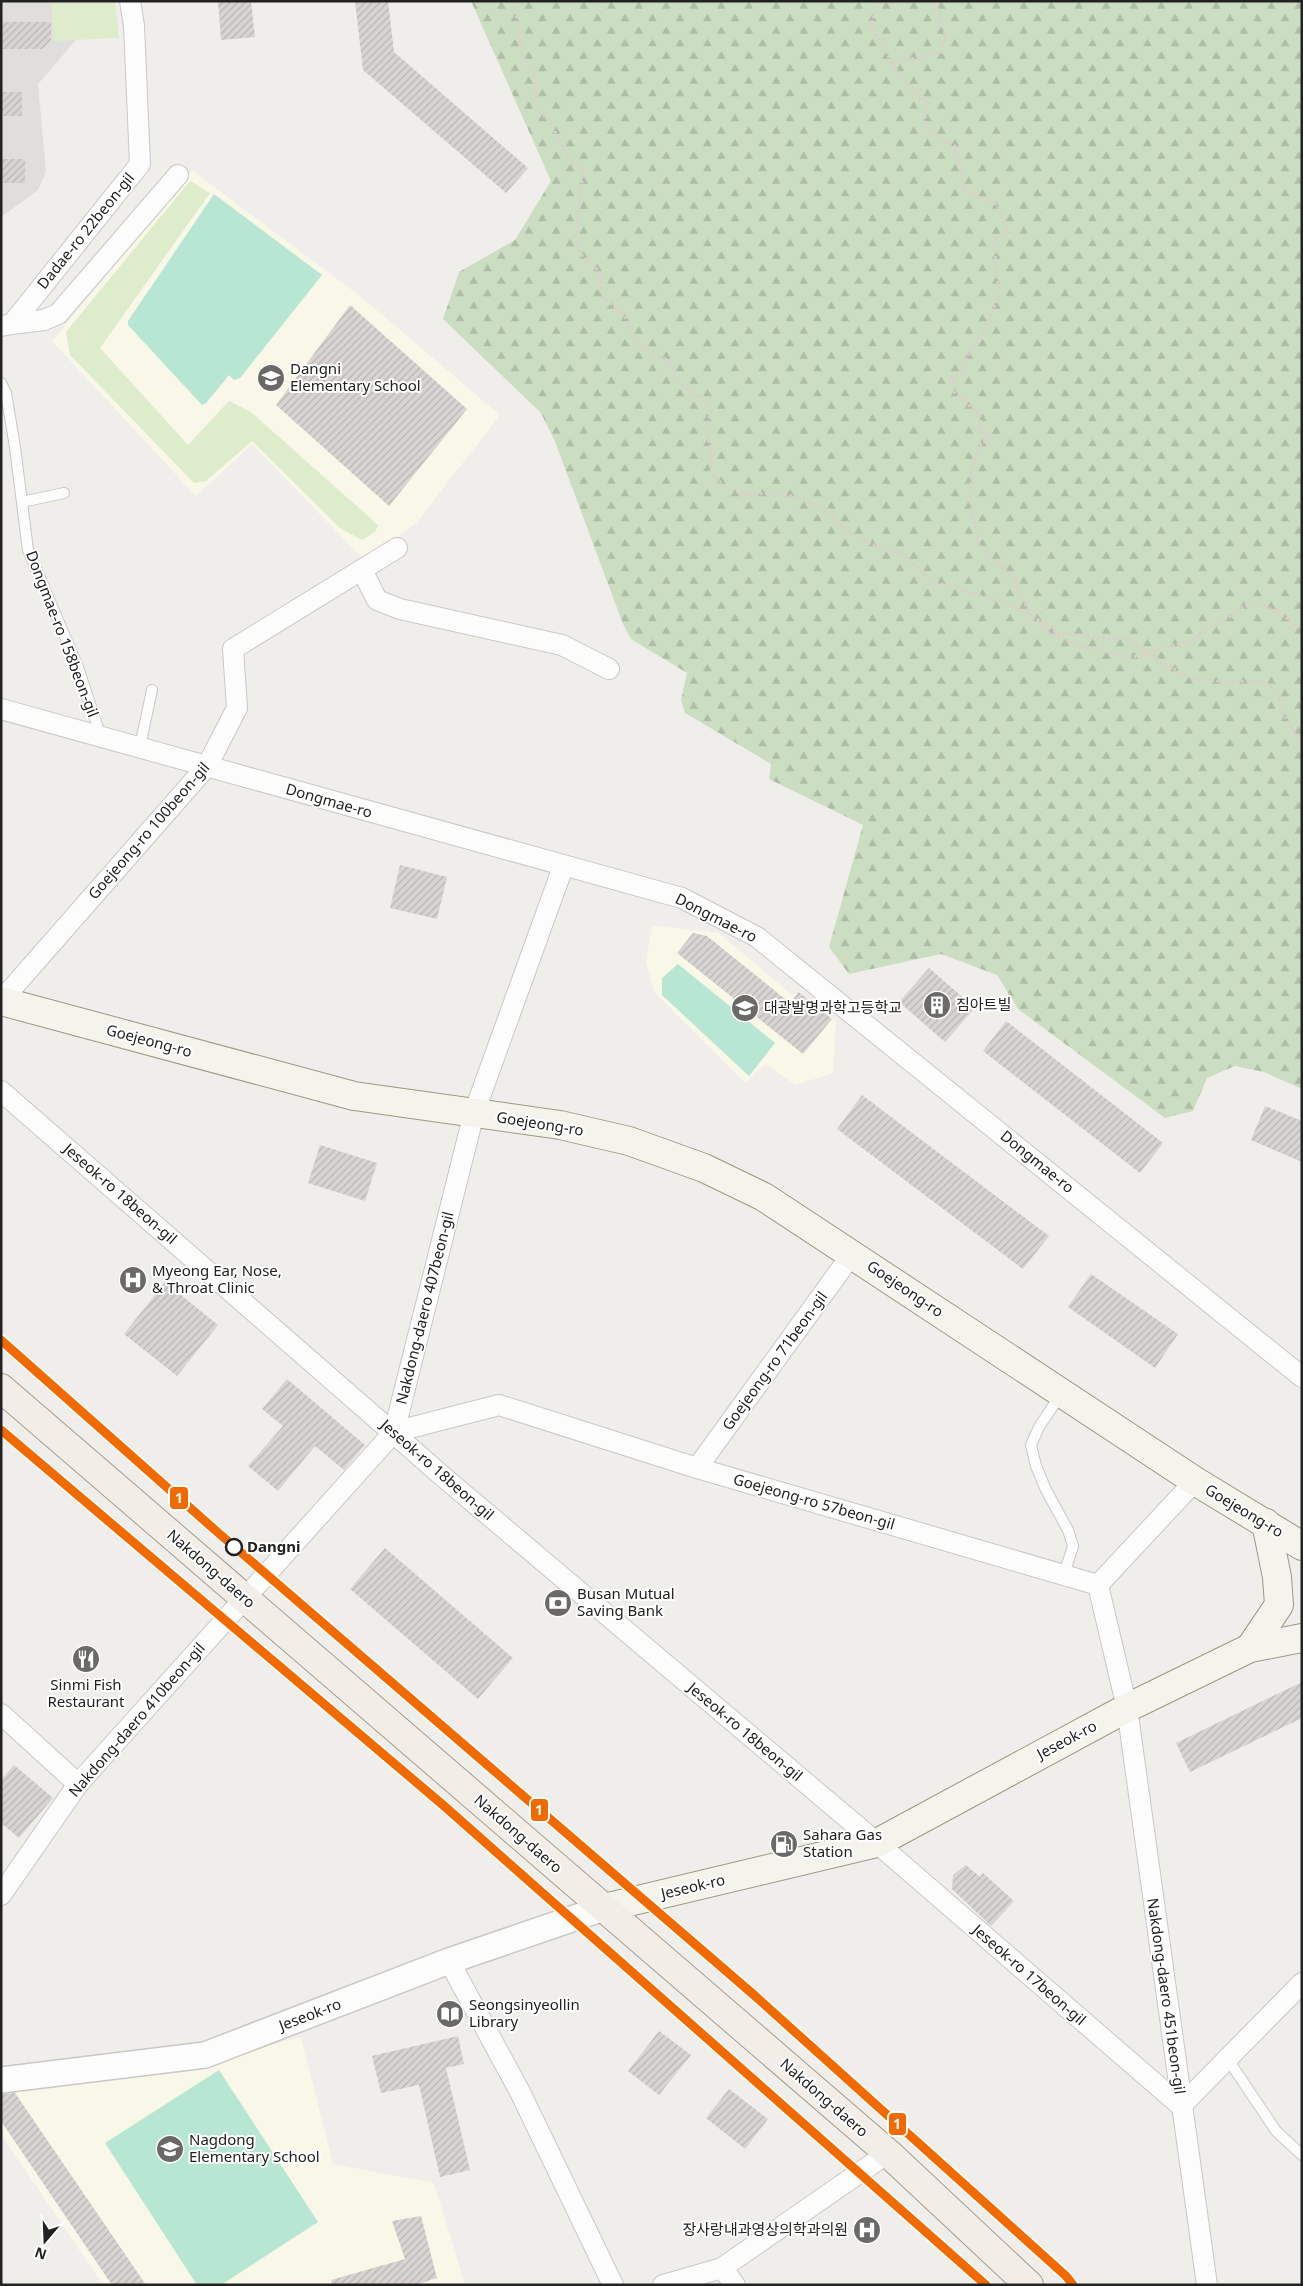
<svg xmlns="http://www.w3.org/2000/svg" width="1303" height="2286" font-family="'Noto Sans','Noto Sans KR',sans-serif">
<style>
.residential{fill:#dfdedc}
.education{fill:#f8f7e8}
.grass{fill:#ddeccb}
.forest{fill:url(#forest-firs)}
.pitch{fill:#b7e6d2}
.building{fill:url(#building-hatch)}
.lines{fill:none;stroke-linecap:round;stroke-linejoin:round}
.service-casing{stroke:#c9c8c7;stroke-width:12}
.minor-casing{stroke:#c9c8c7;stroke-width:22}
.tertiary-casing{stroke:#c9c8c7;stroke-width:28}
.secondary-casing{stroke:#999a82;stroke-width:30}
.primary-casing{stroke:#a79c86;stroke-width:30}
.path{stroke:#dccecd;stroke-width:3;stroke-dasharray:2.5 2.5;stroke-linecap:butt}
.service{stroke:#fdfcfc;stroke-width:10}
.minor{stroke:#fdfcfc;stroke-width:20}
.tertiary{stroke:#fdfcfc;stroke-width:25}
.secondary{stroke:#f4f4ed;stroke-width:28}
.primary{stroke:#f3ede7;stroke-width:28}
.metro-1-casing{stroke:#fff;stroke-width:12}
.metro-1{stroke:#f06a00;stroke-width:9}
.stop-dot{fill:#fff;stroke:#222;stroke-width:2.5}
.labels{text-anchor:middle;stroke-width:4;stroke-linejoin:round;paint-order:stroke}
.street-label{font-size:15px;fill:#222;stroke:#fff}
.poi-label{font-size:15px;fill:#222;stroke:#fff;text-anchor:start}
.stop-label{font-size:15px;font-weight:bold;fill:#222;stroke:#fff;text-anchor:start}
.line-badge{stroke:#fff;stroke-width:2}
.badge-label{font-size:14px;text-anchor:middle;font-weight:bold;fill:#fff}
</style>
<defs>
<pattern id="forest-firs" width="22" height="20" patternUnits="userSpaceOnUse" patternTransform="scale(1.25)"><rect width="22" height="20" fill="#cbdec1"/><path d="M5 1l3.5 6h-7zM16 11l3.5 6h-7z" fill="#aebea6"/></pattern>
<pattern id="building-hatch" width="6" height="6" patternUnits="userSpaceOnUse" patternTransform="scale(1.25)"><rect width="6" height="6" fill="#d7d4d2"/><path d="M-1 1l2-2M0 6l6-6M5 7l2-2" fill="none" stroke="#b8b6b4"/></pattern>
</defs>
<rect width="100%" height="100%" fill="#f0eeeb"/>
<polygon class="residential" points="1,1 102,1 90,24 38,84 46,172 38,190 4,215 1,214"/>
<g class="education">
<polygon points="193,171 360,296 500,415 416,523 365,561 252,444 196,496 52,341"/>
<polygon points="652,925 719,933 792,995 800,992 836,1021 833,1073 796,1085 765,1064 745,1083 654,992 646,961"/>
<polygon points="301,2037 333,2164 434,2183 465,2285 103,2285 1,2134 1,2084 194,2067"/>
</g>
<g class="grass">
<polygon points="51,1 115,1 119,38 54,41"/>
<polygon points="190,181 210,193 100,348 188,445 229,401 251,412 378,525 375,532 362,540 340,528 252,441 206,481 194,483 70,355 66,332"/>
</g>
<polygon class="forest" points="471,1 1302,1 1302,1089 1264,1072 1235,1066 1207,1078 1193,1111 1165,1118 1018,1009 997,975 941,954 849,974 829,947 863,825 769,779 771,764 685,713 681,700 687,673 631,639 623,624 554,439 541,413 443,319 459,272 515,240 551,181"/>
<g class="pitch">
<polygon points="214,194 322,275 240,378 234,380 229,375 206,403 202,405 128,325 128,321"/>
<polygon points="678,964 775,1043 749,1076 662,995 662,978"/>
<polygon points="219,2070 318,2222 221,2285 197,2285 105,2143"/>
</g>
<g class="building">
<polygon points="218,1 251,1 255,37 221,40"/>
<polygon points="355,1 388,1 394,52 528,168 506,193 363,70"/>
<polygon points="1,22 51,22 51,40 42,49 1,49"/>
<rect x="1" y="92" width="21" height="24"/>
<rect x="1" y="159" width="24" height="24"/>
<polygon points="350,305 467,409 389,506 276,405"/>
<polygon points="400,865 447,877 437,919 390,908"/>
<polygon points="693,933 707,936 790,1003 799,992 832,1019 803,1054 677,953"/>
<polygon points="929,968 975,1008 945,1042 899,1002"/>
<polygon points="1006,1021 1163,1143 1140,1173 983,1051"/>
<polygon points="862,1095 1049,1236 1023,1269 837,1129"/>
<polygon points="1265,1106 1302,1121 1302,1162 1251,1140"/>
<polygon points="320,1145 377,1163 365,1201 308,1183"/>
<polygon points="1091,1274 1178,1334 1155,1368 1068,1307"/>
<polygon points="165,1282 218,1325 177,1376 124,1334"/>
<polygon points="287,1379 365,1445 344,1470 315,1446 278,1491 248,1466 283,1426 262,1409"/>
<polygon points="385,1548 513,1658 478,1699 350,1589"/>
<polygon points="1302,1682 1302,1718 1190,1772 1176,1743"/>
<polygon points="14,1765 53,1798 19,1838 1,1823 1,1780"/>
<polygon points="966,1865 980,1877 983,1873 1014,1901 991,1926 952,1889 953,1875"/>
<polygon points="659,2031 691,2055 659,2095 628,2071"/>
<polygon points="458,2036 464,2064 446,2068 470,2170 440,2177 419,2085 381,2093 372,2056"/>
<polygon points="729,2089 768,2119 745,2149 706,2118"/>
<polygon points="15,2093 146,2285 112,2285 1,2121 1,2094"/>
<polygon points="421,2216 437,2278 415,2285 332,2285 331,2280 405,2259 392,2221"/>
</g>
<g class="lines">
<g class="service-casing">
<g id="service">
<polyline points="1,383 6,393 15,447 28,550 78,667 101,737"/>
<polyline points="22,502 64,493"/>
<polyline points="140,746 152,690"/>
<polyline points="1061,1394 1039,1427 1031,1445 1036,1466 1046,1490 1068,1530 1073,1546 1064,1574"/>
<polyline points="1227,2058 1276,2131 1302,2155"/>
</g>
</g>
<g class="minor-casing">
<g id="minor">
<polyline points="12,324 44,320 58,314 178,175"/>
<polyline points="1,326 12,324 140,164 134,26 130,1"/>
<polyline points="362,570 377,600 400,609 562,645 609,669"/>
<polyline points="1,709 682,898 757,937 1302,1377"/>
<polyline points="1,1001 207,766 237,708 233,649 397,548"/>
<polyline points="1,1091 447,1480 877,1843 1181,2106 1302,1983"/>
<polyline points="394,1432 499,1405 697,1468 1098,1585 1195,1481"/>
<polyline points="697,1468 852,1254"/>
<polyline points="1098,1585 1127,1708 1207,2285"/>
<polyline points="1,1714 78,1784"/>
<polyline points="1,1895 78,1784 394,1432 474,1113 563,867"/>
<polyline points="449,1961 520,2092 613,2285"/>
<polyline points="722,2268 735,2285"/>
<polyline points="663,2285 722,2268 888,2153"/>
</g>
</g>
<g class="tertiary-casing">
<polyline id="tertiary" points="1,2080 205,2055 449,1961 604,1908"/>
</g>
<g class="secondary-casing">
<g id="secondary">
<polyline points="1,1001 354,1096 560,1125 629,1141 704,1168 764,1197 1195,1481 1302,1546"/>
<polyline points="1250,1648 1279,1605 1277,1577 1266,1523"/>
<polyline points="604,1908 877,1843 1127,1708 1250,1648 1302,1638"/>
</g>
</g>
<g class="primary-casing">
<polyline id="primary" points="1,1388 888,2153 1029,2285"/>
</g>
<g class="path">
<polyline points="514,1 522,55 534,73 536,94 540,112 550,122 569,160 583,170 576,238 582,255 599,271 603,297 625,316 632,334 651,355 666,359 674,371 676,381 707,402 711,409 706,432 711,451 711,474 727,488 753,496 766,492 797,497 830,510 834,519 850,533 876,546 903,554 932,581 1005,603 1030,614"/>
<path d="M875 1 876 7 871 26 901 78 927 102C921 135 929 132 956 147L964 190 998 205 1008 232 1001 238 994 240 999 296 980 339 969 353 962 372 952 378 955 393 980 415V430L991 437 981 444 972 468 970 501 979 545 1013 578 1030 614 1057 633 1129 640 1161 662 1189 677 1226 682 1259 681 1271 686 1280 699 1283 714 1302 745"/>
<polyline points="892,63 942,52 945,34 935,1"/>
<polyline points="1038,621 1049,633 1076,644 1127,657 1142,656 1156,650 1194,640 1201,632 1231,616 1239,609 1256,602 1283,615 1294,625 1302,627"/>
</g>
<use href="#service" class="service"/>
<use href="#minor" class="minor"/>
<use href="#tertiary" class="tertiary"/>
<use href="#secondary" class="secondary"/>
<use href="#primary" class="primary"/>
<g class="metro-1-casing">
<g id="metro-1">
<polyline points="1,1340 215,1530 754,1995 1066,2276 1073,2285"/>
<polyline points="1,1430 443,1805 986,2285"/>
</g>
</g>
<use href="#metro-1" class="metro-1"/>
</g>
<defs>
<g id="school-disc" transform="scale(1.4375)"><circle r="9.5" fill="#6a6968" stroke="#fff"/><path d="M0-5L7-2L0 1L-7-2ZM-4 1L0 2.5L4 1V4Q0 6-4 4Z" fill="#fff"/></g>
<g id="building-disc" transform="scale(1.4375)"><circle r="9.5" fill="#6a6968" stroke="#fff"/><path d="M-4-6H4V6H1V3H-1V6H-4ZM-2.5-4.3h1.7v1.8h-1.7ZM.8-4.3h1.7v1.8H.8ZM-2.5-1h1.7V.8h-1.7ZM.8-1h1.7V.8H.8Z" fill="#fff"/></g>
<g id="hospital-disc" transform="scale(1.4375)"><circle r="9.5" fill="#6a6968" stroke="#fff"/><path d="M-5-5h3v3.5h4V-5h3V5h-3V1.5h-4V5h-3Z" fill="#fff"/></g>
<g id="bank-disc" transform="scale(1.4375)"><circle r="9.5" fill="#6a6968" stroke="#fff"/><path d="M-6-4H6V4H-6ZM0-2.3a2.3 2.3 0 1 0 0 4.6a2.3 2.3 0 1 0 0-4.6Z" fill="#fff"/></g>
<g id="restaurant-disc" transform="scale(1.4375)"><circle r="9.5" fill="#6a6968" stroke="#fff"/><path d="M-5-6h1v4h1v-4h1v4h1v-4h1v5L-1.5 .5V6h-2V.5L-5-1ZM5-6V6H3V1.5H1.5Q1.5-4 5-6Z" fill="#fff"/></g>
<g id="fuel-disc" transform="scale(1.4375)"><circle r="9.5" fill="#6a6968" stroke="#fff"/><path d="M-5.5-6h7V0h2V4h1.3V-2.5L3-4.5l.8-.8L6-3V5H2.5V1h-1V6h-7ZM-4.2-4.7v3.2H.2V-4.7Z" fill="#fff"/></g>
<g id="library-disc" transform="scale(1.4375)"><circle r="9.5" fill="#6a6968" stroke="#fff"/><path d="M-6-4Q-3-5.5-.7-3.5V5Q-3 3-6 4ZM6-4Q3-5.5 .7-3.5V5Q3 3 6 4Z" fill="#fff"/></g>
</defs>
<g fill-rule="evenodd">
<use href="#school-disc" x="271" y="378"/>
<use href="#building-disc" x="937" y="1005"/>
<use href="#school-disc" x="745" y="1008"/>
<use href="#hospital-disc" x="133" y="1280"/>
<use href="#bank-disc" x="558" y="1603"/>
<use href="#restaurant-disc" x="86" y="1659"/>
<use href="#fuel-disc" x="784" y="1844"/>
<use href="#library-disc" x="450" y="2014"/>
<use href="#school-disc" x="170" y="2149"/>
<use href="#hospital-disc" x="867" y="2230"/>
</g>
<circle class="stop-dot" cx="234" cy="1547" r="8"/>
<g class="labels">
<g class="street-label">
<text transform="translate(86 231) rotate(-51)" y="5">Dadae-ro 22beon-gil</text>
<text transform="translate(62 634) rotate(69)" y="5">Dongmae-ro 158beon-gil</text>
<text transform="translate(329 801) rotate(16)" y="5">Dongmae-ro</text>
<text transform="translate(149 831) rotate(-49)" y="5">Goejeong-ro 100beon-gil</text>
<text transform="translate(716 918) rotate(27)" y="5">Dongmae-ro</text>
<text transform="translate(149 1041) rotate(15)" y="5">Goejeong-ro</text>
<text transform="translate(540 1124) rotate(9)" y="5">Goejeong-ro</text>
<text transform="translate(1037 1162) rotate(39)" y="5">Dongmae-ro</text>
<text transform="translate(120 1194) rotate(41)" y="5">Jeseok-ro 18beon-gil</text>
<text transform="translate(905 1289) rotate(34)" y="5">Goejeong-ro</text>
<text transform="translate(425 1308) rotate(-76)" y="5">Nakdong-daero 407beon-gil</text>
<text transform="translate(775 1361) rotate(-54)" y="5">Goejeong-ro 71beon-gil</text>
<text transform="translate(437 1470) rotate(41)" y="5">Jeseok-ro 18beon-gil</text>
<text transform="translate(814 1502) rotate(16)" y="5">Goejeong-ro 57beon-gil</text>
<text transform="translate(1244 1511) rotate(31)" y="5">Goejeong-ro</text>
<text transform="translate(211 1569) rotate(41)" y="5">Nakdong-daero</text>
<text transform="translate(137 1720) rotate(-49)" y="5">Nakdong-daero 410beon-gil</text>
<text transform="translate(745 1732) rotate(40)" y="5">Jeseok-ro 18beon-gil</text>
<text transform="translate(1067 1740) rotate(-28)" y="5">Jeseok-ro</text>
<text transform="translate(518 1834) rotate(41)" y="5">Nakdong-daero</text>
<text transform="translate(693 1887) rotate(-13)" y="5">Jeseok-ro</text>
<text transform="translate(1029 1975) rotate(41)" y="5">Jeseok-ro 17beon-gil</text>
<text transform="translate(1166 1996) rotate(82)" y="5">Nakdong-daero 451beon-gil</text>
<text transform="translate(310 2015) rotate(-21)" y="5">Jeseok-ro</text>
<text transform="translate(824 2098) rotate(41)" y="5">Nakdong-daero</text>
</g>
<g class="poi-label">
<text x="290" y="374">Dangni<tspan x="290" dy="17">Elementary School</tspan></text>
<text x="956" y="1010">짐아트빌</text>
<text x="764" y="1013">대광발명과학고등학교</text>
<text x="152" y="1276">Myeong Ear, Nose,<tspan x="152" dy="17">&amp; Throat Clinic</tspan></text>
<text x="577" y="1599">Busan Mutual<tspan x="577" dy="17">Saving Bank</tspan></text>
<text x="86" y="1690" text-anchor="middle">Sinmi Fish<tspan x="86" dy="17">Restaurant</tspan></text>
<text x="803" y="1840">Sahara Gas<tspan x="803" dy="17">Station</tspan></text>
<text x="469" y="2010">Seongsinyeollin<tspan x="469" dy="17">Library</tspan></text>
<text x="189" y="2145">Nagdong<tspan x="189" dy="17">Elementary School</tspan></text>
<text x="848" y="2235" text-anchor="end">장사랑내과영상의학과의원</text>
</g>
<g class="stop-label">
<text x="247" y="1552">Dangni</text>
</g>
</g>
<g class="line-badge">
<rect x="169" y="1486" width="20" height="24" rx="5" fill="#f06a00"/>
<rect x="530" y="1798" width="19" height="24" rx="5" fill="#f06a00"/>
<rect x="888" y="2112" width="19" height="24" rx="5" fill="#f06a00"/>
</g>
<g class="badge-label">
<text x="179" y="1503">1</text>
<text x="539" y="1815">1</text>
<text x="897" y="2129">1</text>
</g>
<rect width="1303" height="2286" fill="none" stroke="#222222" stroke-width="5"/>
<g transform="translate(45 2241) rotate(199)" stroke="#ffffff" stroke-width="4" paint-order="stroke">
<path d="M0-4L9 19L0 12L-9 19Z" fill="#222222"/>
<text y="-8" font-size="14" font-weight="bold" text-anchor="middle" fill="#222222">N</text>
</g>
</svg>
